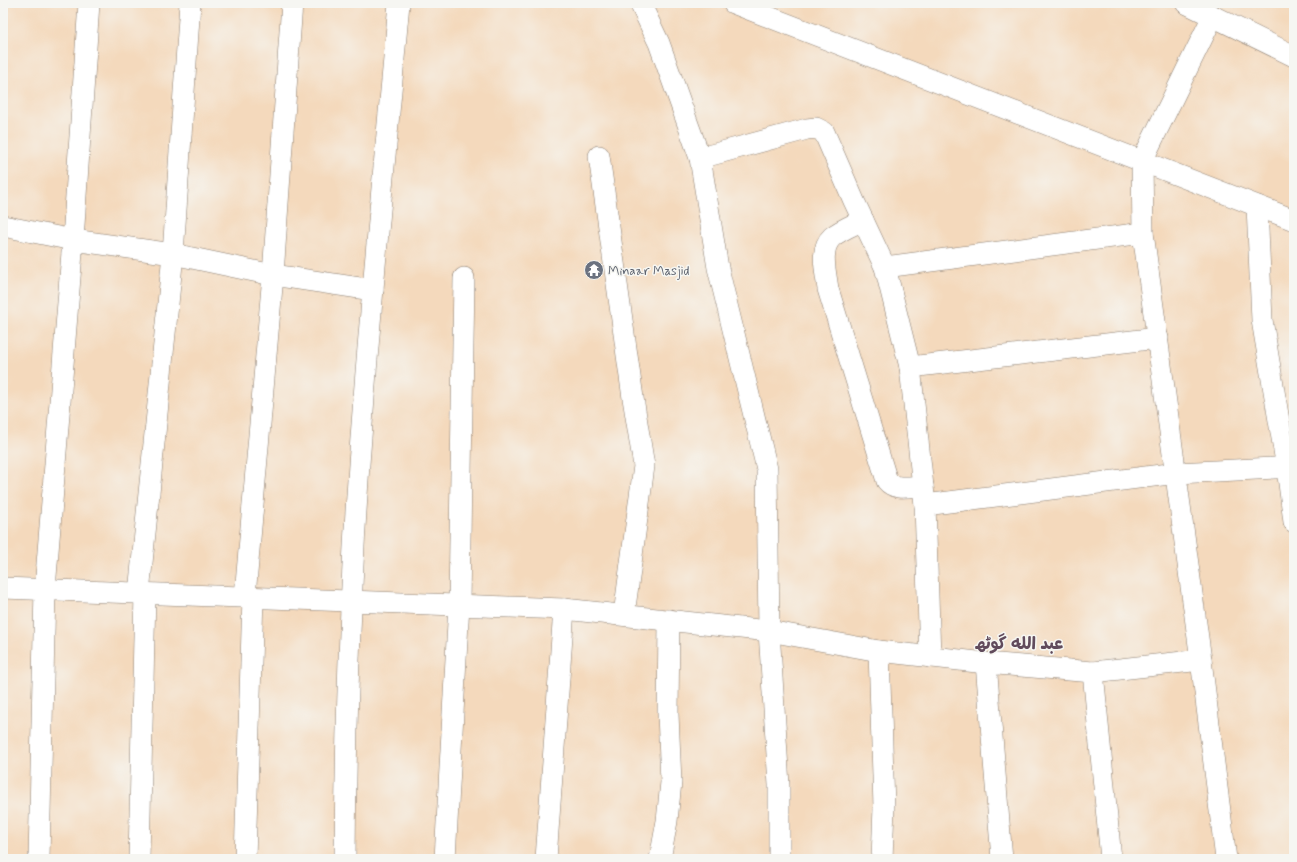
<svg xmlns="http://www.w3.org/2000/svg" width="1297" height="862" font-family="Mynerve,'Playpen Sans Arabic',sans-serif">
<style>
.lines{fill:none;stroke-linecap:round;stroke-linejoin:round}
.street-casing{stroke:#887a6c;stroke-width:22}
.street{stroke:#fff;stroke-width:21}
.labels{text-anchor:middle;stroke-width:3;stroke-linejoin:round;paint-order:stroke}
.worship-label{font-size:13px;fill:#5b616d;stroke:#f6f6f2;text-anchor:start}
.district-label{font-size:17px;font-weight:bold;fill:#614b5c;stroke:#f6f6f2}
</style>
<rect width="100%" height="100%" fill="#f6f6f2"/>
<filter id="ink" filterUnits="userSpaceOnUse"><feTurbulence type="fractalNoise" baseFrequency=".025" numOctaves="2"/><feDisplacementMap in="SourceGraphic" scale="8" xChannelSelector="R" yChannelSelector="G"/><feConvolveMatrix kernelMatrix="1 2 1 2 8 2 1 2 1" color-interpolation-filters="sRGB"/></filter>
<filter id="wash" filterUnits="userSpaceOnUse"><feTurbulence type="fractalNoise" baseFrequency=".012" numOctaves="4" result="noise"/><feDisplacementMap in="SourceGraphic" scale="16" xChannelSelector="R" yChannelSelector="G"/><feGaussianBlur stdDeviation="0.9" result="paint"/><feColorMatrix in="noise" values="0 0 0 0 0 0 0 0 0 0 0 0 0 0 0 0 0 1.4 0 .05"/><feComposite in="paint" operator="in"/></filter>
<g filter="url(#wash)">
<rect width="100%" height="100%" fill="#f4d9bc"/>
</g>
<g filter="url(#ink)">
<g class="lines">
<g class="street-casing">
<g id="street">
<polyline points="640,3 659,43 700,158 718,268 767,469 769,631 779,785 779,859"/>
<polyline points="733,3 1294,220"/>
<polyline points="1186,3 1294,56"/>
<polyline points="599,156 633,398 644,466 624,615"/>
<polyline points="700,158 807,129 816,128 824,132 854,201 885,267 910,367 925,505 930,657"/>
<polyline points="1257,206 1262,320 1287,468 1294,522"/>
<path d="M863 220C853 225 840 230 832 237 819 249 826 273 828 289L887 481C895 491 911 486 923 486"/>
<polyline points="3,226 73,240 173,254 273,275 373,290"/>
<polyline points="885,267 1143,233"/>
<polyline points="910,367 1158,338"/>
<polyline points="925,505 1177,473 1294,467"/>
<polyline points="3,588 564,609 769,631 879,651 986,663 1093,672 1201,660 1226,859"/>
<polyline points="139,593 173,254 190,3"/>
<polyline points="245,596 273,275 292,3"/>
<polyline points="879,651 884,807 882,859"/>
<polyline points="1201,660 1143,233 1142,161 1213,16"/>
<polyline points="986,663 1002,859"/>
<polyline points="1093,672 1111,859"/>
<polyline points="39,859 45,589 73,240 89,3"/>
<polyline points="139,859 145,593"/>
<polyline points="245,859 253,597"/>
<path d="M345 859C346 710 351 560 363 411 373 275 387 139 399 3"/>
<polyline points="445,859 459,604 464,278"/>
<polyline points="546,859 564,609"/>
<polyline points="660,859 667,821 671,782 668,714 669,620"/>
</g>
</g>
<use href="#street" class="street"/>
</g>
</g>
<defs>
<g id="temple-disc" transform="scale(1)"><circle r="9.5" fill="#6b7280" stroke="#f6f6f2"/><path d="M0-6L5-2H3V0L6.5 2.5H4V6H1.5V3h-3V6H-4V2.5H-6.5L-3 0V-2H-5Z" fill="#fff"/></g>
</defs>
<g fill-rule="evenodd">
<use href="#temple-disc" x="594" y="270"/>
</g>
<g class="labels">
<g class="worship-label">
<text x="608" y="275">Minaar Masjid</text>
</g>
<g class="district-label">
<text x="1019" y="649">عبد الله گوٹھ</text>
</g>
</g>
<rect width="1297" height="862" fill="none" stroke="#f6f6f2" stroke-width="16"/>
</svg>
